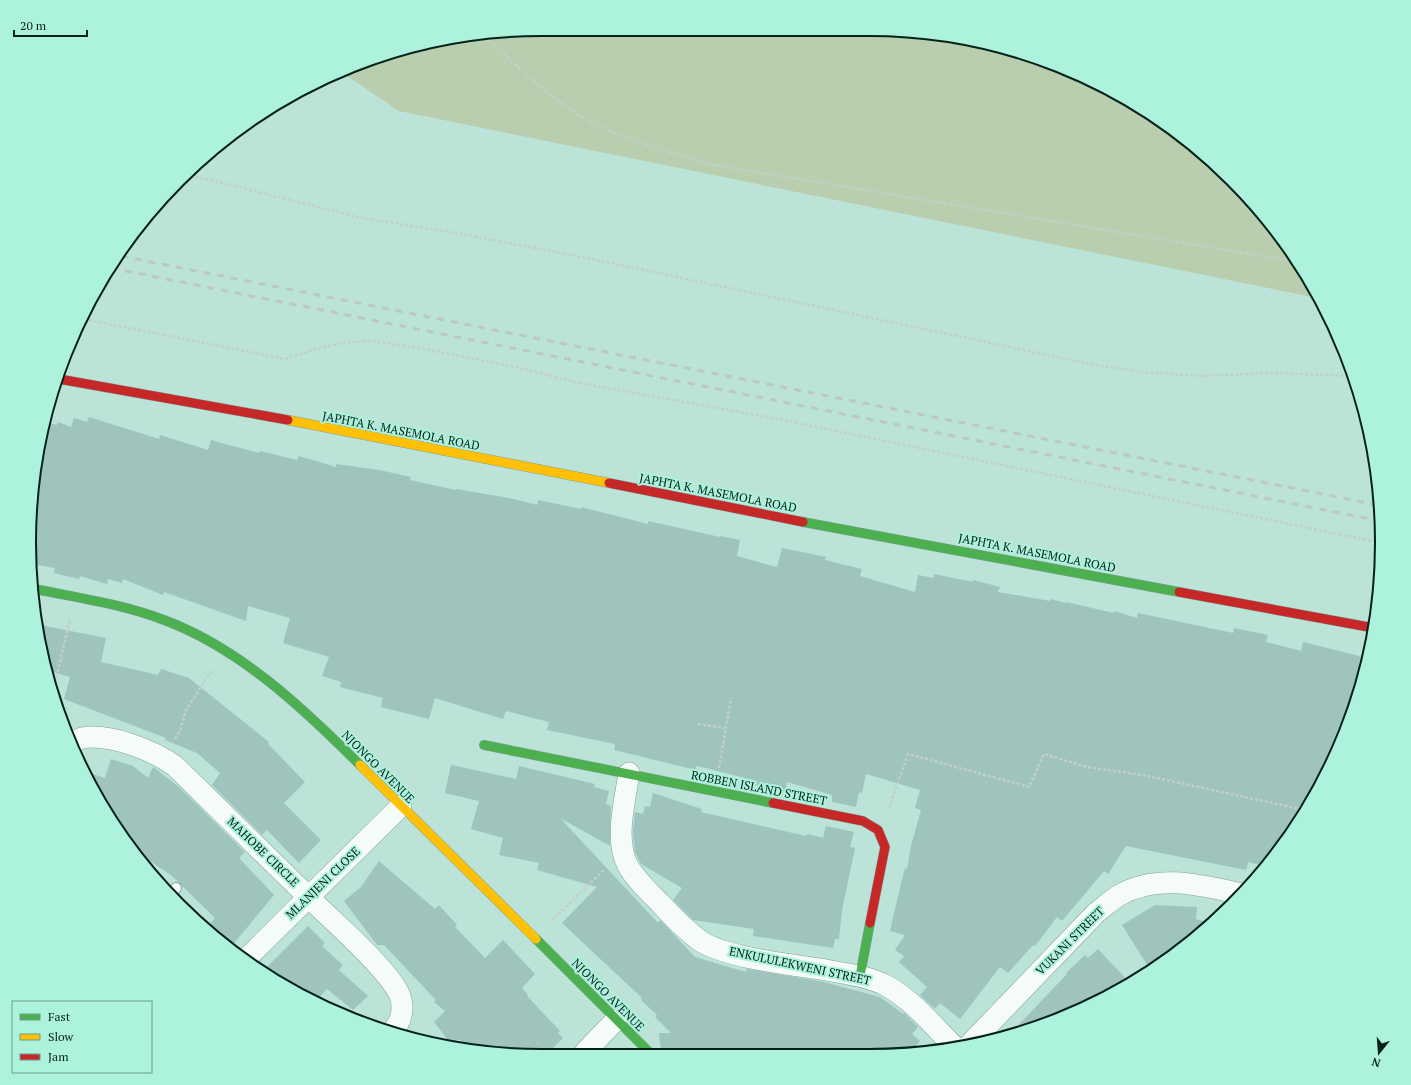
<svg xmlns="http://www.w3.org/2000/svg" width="1411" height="1085" font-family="'PT Serif',serif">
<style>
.green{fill:#b9ceae}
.building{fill:#9fc3bd}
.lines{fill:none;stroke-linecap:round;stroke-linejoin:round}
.lane-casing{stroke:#83a299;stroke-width:12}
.street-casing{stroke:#83a299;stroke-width:22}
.fast-casing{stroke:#83a299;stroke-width:10}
.slow-casing{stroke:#83a299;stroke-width:10}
.jam-casing{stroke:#83a299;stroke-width:10}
.path{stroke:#c3cfcb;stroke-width:2.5;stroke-dasharray:3 2;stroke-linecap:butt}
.lane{stroke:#f5fbf9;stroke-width:10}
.street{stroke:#f5fbf9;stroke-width:21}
.fast{stroke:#4caf50;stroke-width:9}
.slow{stroke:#ffc107;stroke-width:9}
.jam{stroke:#c62828;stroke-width:9}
.rail{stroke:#bdc8c4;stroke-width:3;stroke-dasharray:7 7;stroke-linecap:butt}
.labels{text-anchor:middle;stroke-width:4;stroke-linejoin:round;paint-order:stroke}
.street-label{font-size:12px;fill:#05221a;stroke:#adf2dd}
.rim{fill:none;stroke:#05221a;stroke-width:2}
</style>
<rect width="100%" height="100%" fill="#bce3d7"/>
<polygon class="green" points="543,29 902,30 1002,47 1096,82 1181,135 1232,180 1296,257 1317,298 399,111 344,74 409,47"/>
<g class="building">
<polygon points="89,417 159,439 160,435 208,450 211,440 259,453 260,451 297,460 299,456 336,467 336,464 379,470 411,477 410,480 456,490 456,489 514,499 537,505 538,500 581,509 581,507 648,524 648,521 720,537 720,536 740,540 737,556 777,567 782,548 826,557 825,560 862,569 860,576 915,592 918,575 934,578 934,574 973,582 973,580 1000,587 998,592 1050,601 1050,599 1066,603 1066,602 1114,613 1114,611 1137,618 1138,613 1233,633 1234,628 1268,635 1266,642 1301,651 1303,642 1367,658 1343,739 1306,807 1300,805 1293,831 1264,866 1248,862 1246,870 1126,846 1108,874 1104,871 1062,921 1057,917 1035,946 1033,945 1008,973 1000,967 960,1019 940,1003 935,1009 920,995 927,987 899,962 904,956 895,950 905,935 890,931 899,892 905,868 907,869 911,846 921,810 915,808 920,790 866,774 862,793 859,792 856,807 832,802 832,795 787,782 785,792 756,785 757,781 710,769 696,766 696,770 614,750 615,744 547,730 549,722 506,711 503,719 435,698 429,719 381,707 383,698 340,687 341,682 322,676 329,657 283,643 290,618 248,606 246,621 164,592 163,595 123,579 122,583 108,579 107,584 80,576 79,579 54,573 55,568 32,564 29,543 45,422 57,425 58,422 71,427 74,418 87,422"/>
<polygon points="40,625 106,638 101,662 158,675 161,669 189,678 269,742 268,744 305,782 284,803 321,840 299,863 267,830 262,835 212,785 220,773 197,753 165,740 166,738 64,699 70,677 46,670"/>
<polygon points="111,759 133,766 148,778 153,767 178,786 245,852 239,858 274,895 230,948 207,928 215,918 171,875 148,860 147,861 135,851 115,828 86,772 105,778"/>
<polygon points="451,765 516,779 519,766 595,784 594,787 609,791 606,804 611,806 610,846 560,818 658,923 660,920 695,957 746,972 747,969 824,982 880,997 903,1014 904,1013 918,1027 912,1034 920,1041 910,1052 661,1052 659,1033 671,1033 655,1017 657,1015 641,1000 642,998 562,923 597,887 537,870 539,863 499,855 503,838 471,829 479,801 445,793"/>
<polygon points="653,793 702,809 701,812 806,836 807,834 823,838 826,826 854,832 850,847 855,848 842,910 839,939 835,939 833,948 753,936 754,929 693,920 673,900 682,888 641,864 635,852 633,832 635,812 643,814 645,806 650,807"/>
<polygon points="379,861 435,909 439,905 457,925 455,927 485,958 503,940 535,974 522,988 528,995 527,996 560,1031 558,1033 563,1038 549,1052 475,1052 459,1039 452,1045 434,1022 445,1011 434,1002 436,1000 384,945 377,945 344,901 361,887"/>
<polygon points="1155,905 1197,907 1196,919 1211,923 1151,971 1122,925"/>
<polygon points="308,926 325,943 322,946 343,965 339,970 368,996 353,1010 327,989 316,1001 262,972"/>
<polygon points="1098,949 1129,982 1034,1029 1010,1034 1067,974 1066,973 1085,955 1088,958"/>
</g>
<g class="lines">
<g class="lane-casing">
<polyline id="lane" points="170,894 176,888"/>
</g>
<g class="street-casing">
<g id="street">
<path d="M71 744C74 742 78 739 82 738 109 733 153 750 175 766 224 814 273 863 323 911 342 929 391 973 400 996 404 1006 402 1022 393 1030"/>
<path d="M629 773C625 802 614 839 628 866 636 880 649 892 660 903 673 917 686 931 702 942 728 958 795 965 826 970 846 974 867 976 885 985 912 999 933 1026 955 1047"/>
<polyline points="245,960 401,806"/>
<path d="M970 1044 1096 913C1103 908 1110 901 1118 896 1156 873 1201 885 1241 894"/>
<polyline points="585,1052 616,1020"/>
</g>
</g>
<g class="fast-casing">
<g id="fast">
<polyline points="803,522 1179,592"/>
<path d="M35 589C78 598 123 604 164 620 240 648 304 709 360 765"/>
<polyline points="484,745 773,803"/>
<polyline points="536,939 649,1052"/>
<polyline points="860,976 870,923"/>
</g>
</g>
<g class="slow-casing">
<g id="slow">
<polyline points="288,420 609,483"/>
<polyline points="360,765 536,939"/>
</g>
</g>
<g class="jam-casing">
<g id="jam">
<polyline points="59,379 288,420"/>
<polyline points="609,483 803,522"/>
<polyline points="1179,592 1374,628"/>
<polyline points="773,803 863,821 878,830 885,847 870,923"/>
</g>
</g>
<g class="path">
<path d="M485 37C510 58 534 84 561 103 606 136 661 150 714 165L1298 262"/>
<polyline points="186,174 358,217 456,233 577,256 1095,365 1142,372 1201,376 1272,373 1352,376"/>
<polyline points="84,319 285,359 319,348 349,342 370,341 414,347 516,367 575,382 778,419 1382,543"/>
<polyline points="50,684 56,679 70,619"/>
<polyline points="698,724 725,728"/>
<polyline points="175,739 180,731 186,710 212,670"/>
<polyline points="719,768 731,698"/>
<polyline points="889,808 908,754 1029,787 1044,754 1087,767 1143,775 1305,810"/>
<polyline points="551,921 605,869"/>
</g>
<use href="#lane" class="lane"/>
<use href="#street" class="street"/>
<use href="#fast" class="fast"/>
<use href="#slow" class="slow"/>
<use href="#jam" class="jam"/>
<g class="rail">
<polyline points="121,256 1378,505"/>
<polyline points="111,268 1380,521"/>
</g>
</g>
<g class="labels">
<g class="street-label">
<text transform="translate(401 431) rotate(11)" y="4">JAPHTA K. MASEMOLA ROAD</text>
<text transform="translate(718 493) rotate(11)" y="4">JAPHTA K. MASEMOLA ROAD</text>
<text transform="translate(1037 553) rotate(11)" y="4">JAPHTA K. MASEMOLA ROAD</text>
<text transform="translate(378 767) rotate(45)" y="4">NJONGO AVENUE</text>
<text transform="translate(759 788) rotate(11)" y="4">ROBBEN ISLAND STREET</text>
<text transform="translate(263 852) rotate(44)" y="4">MAHOBE CIRCLE</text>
<text transform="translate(323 883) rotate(-44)" y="4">MLANJENI CLOSE</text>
<text transform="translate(1070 941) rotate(-45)" y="4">VUKANI STREET</text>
<text transform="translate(800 966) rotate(12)" y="4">ENKULULEKWENI STREET</text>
<text transform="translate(608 995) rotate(45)" y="4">NJONGO AVENUE</text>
</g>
</g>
<path d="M0 0H1411V1085H0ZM542 36H869A506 506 0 0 1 1375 542V543A506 506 0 0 1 869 1049H542A506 506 0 0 1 36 543V542A506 506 0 0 1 542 36Z" fill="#adf2dd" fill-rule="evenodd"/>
<path class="rim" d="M542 36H869A506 506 0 0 1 1375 542V543A506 506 0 0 1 869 1049H542A506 506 0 0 1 36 543V542A506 506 0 0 1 542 36Z"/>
<rect x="12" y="1001" width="140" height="72" fill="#adf2dd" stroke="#6a9f8f"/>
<rect x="20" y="1014" width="20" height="6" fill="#4caf50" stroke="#6a9f8f"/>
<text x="48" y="1021" font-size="12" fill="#05221a">Fast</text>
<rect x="20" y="1034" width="20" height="6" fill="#ffc107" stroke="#6a9f8f"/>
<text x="48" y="1041" font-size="12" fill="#05221a">Slow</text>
<rect x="20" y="1054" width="20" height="6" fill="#c62828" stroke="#6a9f8f"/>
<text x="48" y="1061" font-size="12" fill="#05221a">Jam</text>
<g transform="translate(1379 1053) rotate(197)" stroke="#adf2dd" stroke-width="3" paint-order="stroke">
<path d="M0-3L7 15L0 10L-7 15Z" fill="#05221a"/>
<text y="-6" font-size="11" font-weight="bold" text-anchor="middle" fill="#05221a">N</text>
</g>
<path d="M14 30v6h73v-6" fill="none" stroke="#05221a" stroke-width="2"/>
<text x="20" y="30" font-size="12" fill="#05221a" stroke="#adf2dd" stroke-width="3" paint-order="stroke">20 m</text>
</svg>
